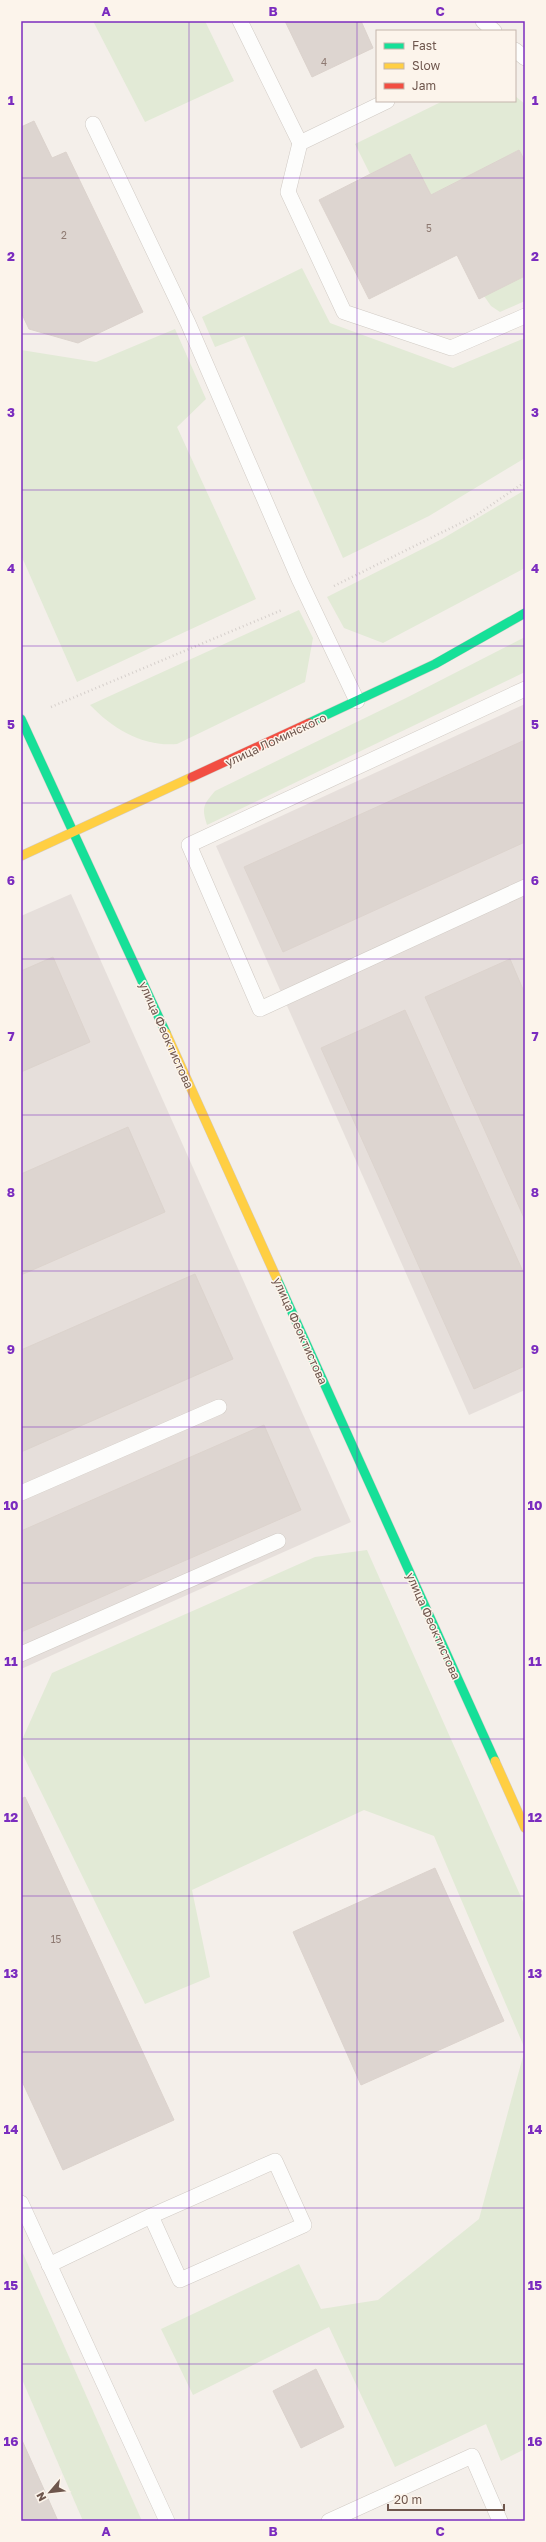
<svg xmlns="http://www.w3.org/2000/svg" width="546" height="2542" font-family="'Golos Text',sans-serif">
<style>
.industrial{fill:#e6dfdb}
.green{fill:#e2ead6}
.building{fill:#ddd5d0;stroke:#dcd3cd}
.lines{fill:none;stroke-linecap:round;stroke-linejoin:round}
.lane-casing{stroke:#d1cbc5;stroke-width:16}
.fast-casing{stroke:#d3ccc6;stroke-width:10}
.slow-casing{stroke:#d3ccc6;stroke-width:10}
.jam-casing{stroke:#d3ccc6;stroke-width:10}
.path{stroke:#d5cfcb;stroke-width:2.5;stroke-dasharray:1 3;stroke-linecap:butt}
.lane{stroke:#fdfdfc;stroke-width:15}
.fast{stroke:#16e098;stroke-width:9}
.slow{stroke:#ffcf43;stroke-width:9}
.jam{stroke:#f24e42;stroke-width:9}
.grid{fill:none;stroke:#7b2cbf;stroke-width:1;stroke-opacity:0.55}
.labels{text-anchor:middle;stroke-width:3;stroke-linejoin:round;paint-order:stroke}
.number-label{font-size:10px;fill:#8d7971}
.street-label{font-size:12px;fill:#6f574e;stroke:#fcf4eb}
.neatline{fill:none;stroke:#7b2cbf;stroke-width:1.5}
.grid-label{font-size:13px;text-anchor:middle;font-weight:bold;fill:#7b2cbf}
</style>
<rect width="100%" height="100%" fill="#f4efea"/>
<g class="industrial">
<polygon points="525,704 525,1390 469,1415 216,846"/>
<polygon points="71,894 351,1522 21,1669 21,916"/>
</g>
<g class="green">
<polygon points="93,21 205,21 234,81 145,122"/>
<polygon points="515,96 525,104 525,161 519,150 431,195 410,154 370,174 355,144 443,101 515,101"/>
<polygon points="302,268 330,323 453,368 525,338 525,458 429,516 343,558 244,336 215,347 202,317"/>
<polygon points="525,276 525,301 500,312 491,306 484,296"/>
<polygon points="175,329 206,399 177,427 256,599 77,682 21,555 21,350 96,362"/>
<polygon points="525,490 525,568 383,643 344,628 327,597 442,539"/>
<path d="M299 610 313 638 305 682 177 744C143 747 113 729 90 705Z"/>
<path d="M525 637V672L207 825C201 807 204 804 215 791L406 698Z"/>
<polygon points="367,1550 525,1906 525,2449 501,2461 486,2424 395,2467 329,2327 193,2395 161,2329 299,2264 321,2309 378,2300 479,2219 525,2049 434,1836 364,1810 192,1890 210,1977 145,2004 21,1751 21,1742 52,1673 315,1557"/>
<polygon points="21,2249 142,2521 83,2521 21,2377"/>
</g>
<g class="building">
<polygon points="285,21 361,21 373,48 312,77"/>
<polygon points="34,121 52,158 66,152 143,312 78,343 29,329 21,312 21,127"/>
<polygon points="519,150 525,161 525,276 479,299 457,255 369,299 319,200 410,154 431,195"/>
<polygon points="525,740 525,842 283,952 244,867"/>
<polygon points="53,957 90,1042 21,1072 21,971"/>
<polygon points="510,959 525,994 525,1220 425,997"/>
<polygon points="405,1010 525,1276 525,1366 474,1389 321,1048"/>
<polygon points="128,1127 165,1212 21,1275 21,1174"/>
<polygon points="195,1274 233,1359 21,1452 21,1350"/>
<polygon points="264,1425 301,1510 21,1632 21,1531"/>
<polygon points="25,1797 174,2120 63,2170 21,2079 21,1799"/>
<polygon points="435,1868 504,2021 361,2085 293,1932"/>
<polygon points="316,2369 344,2427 301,2448 273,2391"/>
<polygon points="21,2438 58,2521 21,2521"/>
</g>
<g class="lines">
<g class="lane-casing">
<g id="lane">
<polyline points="240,21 300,143"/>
<polyline points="483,21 494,31"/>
<polyline points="515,50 525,58"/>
<polyline points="387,101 300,143 288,192 344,312 451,348 525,316"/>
<polyline points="93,124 188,323 299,579 357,701"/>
<polyline points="525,689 189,845 260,1009 525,887"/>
<polyline points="21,1493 219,1407"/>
<polyline points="21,1654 278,1541"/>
<polyline points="21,2203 167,2521"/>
<polyline points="49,2265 151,2216 275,2161 304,2225 180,2280 151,2216"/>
<polyline points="329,2521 472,2456 500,2521"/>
</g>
</g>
<g class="fast-casing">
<g id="fast">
<polyline points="21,719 166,1033"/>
<polyline points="309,723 435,664 525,613"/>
<polyline points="277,1279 495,1761"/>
</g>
</g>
<g class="slow-casing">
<g id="slow">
<polyline points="21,856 192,777"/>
<polyline points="166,1033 277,1279"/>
<polyline points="495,1761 525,1828"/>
</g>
</g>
<g class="jam-casing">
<polyline id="jam" points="192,777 309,723"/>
</g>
<g class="path">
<polyline points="334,586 475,516 525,482"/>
<polyline points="51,707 282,610"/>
</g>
<use href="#lane" class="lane"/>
<use href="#fast" class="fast"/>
<use href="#slow" class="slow"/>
<use href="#jam" class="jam"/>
</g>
<path class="grid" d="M189 21V2521M357 21V2521M21 178H525M21 334H525M21 490H525M21 646H525M21 803H525M21 959H525M21 1115H525M21 1271H525M21 1427H525M21 1583H525M21 1739H525M21 1896H525M21 2052H525M21 2208H525M21 2364H525"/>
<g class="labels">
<g class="number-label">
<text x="324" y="66">4</text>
<text x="429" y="232">5</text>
<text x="64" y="239">2</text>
<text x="56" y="1943">15</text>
</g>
<g class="street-label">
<text transform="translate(276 740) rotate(-25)" y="4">улица Ломинского</text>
<text transform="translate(166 1035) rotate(66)" y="4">улица Феоктистова</text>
<text transform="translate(300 1331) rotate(66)" y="4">улица Феоктистова</text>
<text transform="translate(433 1626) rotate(66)" y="4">улица Феоктистова</text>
</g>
</g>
<rect width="546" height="2542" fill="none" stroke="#fcf4eb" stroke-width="44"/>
<rect x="376" y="30" width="140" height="72" fill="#fcf4eb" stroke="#c4b5ac"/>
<rect x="384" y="43" width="20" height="6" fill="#16e098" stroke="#c4b5ac"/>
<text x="412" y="50" font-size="12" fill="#6f574e">Fast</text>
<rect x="384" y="63" width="20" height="6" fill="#ffcf43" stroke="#c4b5ac"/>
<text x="412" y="70" font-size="12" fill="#6f574e">Slow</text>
<rect x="384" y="83" width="20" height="6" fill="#f24e42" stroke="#c4b5ac"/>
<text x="412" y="90" font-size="12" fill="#6f574e">Jam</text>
<g transform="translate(50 2492) rotate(242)" stroke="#fcf4eb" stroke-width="3" paint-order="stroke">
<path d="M0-3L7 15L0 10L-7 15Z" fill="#6f574e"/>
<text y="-6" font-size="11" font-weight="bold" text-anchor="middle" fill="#6f574e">N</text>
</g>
<path d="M388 2504v6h116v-6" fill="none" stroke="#6f574e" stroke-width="2"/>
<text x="394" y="2504" font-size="12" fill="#6f574e" stroke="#fcf4eb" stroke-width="3" paint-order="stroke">20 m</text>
<rect x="22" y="22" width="502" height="2498" class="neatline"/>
<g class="grid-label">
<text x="106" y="16">A</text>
<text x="273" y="16">B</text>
<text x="440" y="16">C</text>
<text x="11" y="105">1</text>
<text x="535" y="105">1</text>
<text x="11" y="261">2</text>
<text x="535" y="261">2</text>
<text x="11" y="417">3</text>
<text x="535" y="417">3</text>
<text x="11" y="573">4</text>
<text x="535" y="573">4</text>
<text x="11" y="729">5</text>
<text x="535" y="729">5</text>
<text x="11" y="885">6</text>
<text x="535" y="885">6</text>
<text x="11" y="1041">7</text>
<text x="535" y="1041">7</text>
<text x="11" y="1197">8</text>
<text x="535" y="1197">8</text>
<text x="11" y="1354">9</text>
<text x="535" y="1354">9</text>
<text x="11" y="1510">10</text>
<text x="535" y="1510">10</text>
<text x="11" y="1666">11</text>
<text x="535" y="1666">11</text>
<text x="11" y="1822">12</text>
<text x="535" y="1822">12</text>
<text x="11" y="1978">13</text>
<text x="535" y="1978">13</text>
<text x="11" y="2134">14</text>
<text x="535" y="2134">14</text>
<text x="11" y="2290">15</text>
<text x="535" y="2290">15</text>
<text x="11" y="2446">16</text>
<text x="535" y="2446">16</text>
<text x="106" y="2536">A</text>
<text x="273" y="2536">B</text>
<text x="440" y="2536">C</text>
</g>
</svg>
